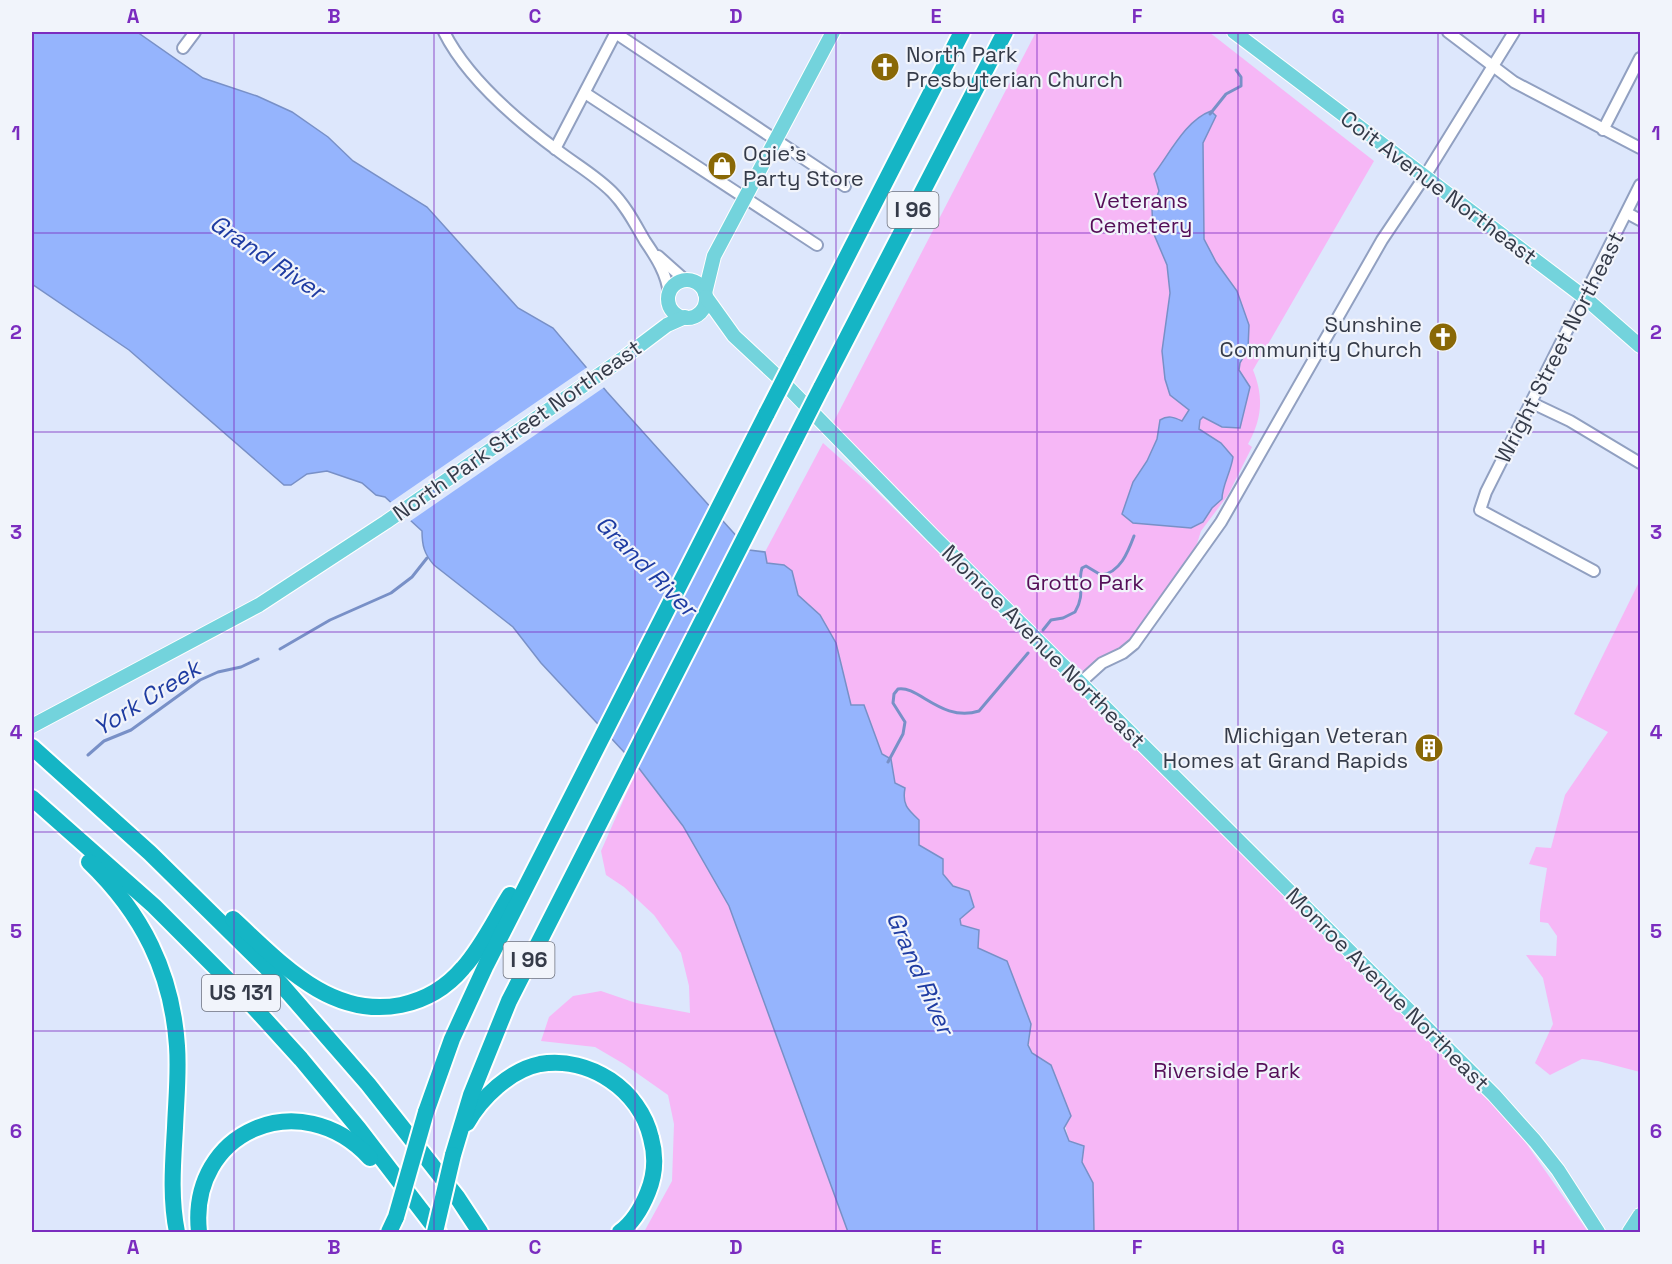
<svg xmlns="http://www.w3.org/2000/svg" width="1672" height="1264" font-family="'Space Grotesk',sans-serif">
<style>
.green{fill:#f6b7f6}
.water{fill:#95b4fd;stroke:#7890c7;stroke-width:1.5}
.pier{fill:#dde7fc}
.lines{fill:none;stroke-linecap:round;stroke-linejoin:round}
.stream{stroke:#7890c7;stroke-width:3}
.minor-casing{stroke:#91a0c1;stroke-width:14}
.major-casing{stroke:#fff;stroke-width:16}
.highway-casing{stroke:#fff;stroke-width:20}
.minor{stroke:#fff;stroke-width:10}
.major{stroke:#73d3dc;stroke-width:14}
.highway{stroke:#15b5c5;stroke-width:16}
.highway-bridge-casing{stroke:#fff;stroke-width:20;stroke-linecap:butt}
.highway-bridge{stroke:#15b5c5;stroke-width:16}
.grid{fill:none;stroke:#7b2cbf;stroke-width:1.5;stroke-opacity:0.55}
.labels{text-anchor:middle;stroke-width:4.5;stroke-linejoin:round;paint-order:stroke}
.shield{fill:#f1f4fb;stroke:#6d727e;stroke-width:1.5}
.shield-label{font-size:21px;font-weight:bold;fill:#353b49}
.poi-label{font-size:22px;fill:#353b49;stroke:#f1f4fb;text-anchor:start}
.street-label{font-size:22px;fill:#353b49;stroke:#f1f4fb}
.park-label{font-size:22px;fill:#550f58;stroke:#f1f4fb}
.water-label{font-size:24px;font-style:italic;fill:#1f3ca2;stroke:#f1f4fb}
.neatline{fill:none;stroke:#7b2cbf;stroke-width:2}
.grid-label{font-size:20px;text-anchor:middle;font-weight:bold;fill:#7b2cbf}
</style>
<rect width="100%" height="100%" fill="#dde7fc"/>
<g class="green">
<path d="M1036 32H1209L1374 161 1253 370C1264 397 1262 419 1248 444L1252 447 1228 495 1201 531 1195 550 1128 644 1101 657 1084 672 1062 654 1059 655 832 425Z"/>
<path d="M823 443 869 484 1512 1123 1588 1232H1094L1093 1183 1082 1162 1084 1146 1069 1141 1051 1065C1027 1050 1027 1052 1031 1024L961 925 954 886 943 874V859L919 845V820C907 809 902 804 905 788L895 783 891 759 882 754 864 705H851L836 643 820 615 798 595 792 571 784 565 767 563 765 552Z"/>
<polygon points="1640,580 1640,1072 1598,1061 1582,1059 1550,1075 1535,1063 1553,1024 1543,978 1526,955 1556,956 1557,936 1548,923 1540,922 1540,912 1547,868 1529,864 1536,847 1551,848 1565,795 1608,732 1574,714"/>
<polygon points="638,767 683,826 729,906 848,1232 644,1232 672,1181 674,1124 668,1095 624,1064 595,1047 541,1041 549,1017 573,996 601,991 636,1003 690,1013 689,986 681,953 654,915 624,887 606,875 601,851"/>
</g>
<g class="water">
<path d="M32 32H137L203 78 257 96 292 112 328 137 353 161 427 207 518 308 553 328 607 392 749 550 765 552 767 563 784 565 792 571 798 595 820 615 836 643 851 705H864L882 754 891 759 895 783 905 788C902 804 907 809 919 820V845L943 859V874L953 886 969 891 974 907 960 919 961 925 979 930 978 948 1007 961 1031 1024 1028 1045 1032 1053 1051 1065 1071 1116 1064 1128 1069 1141 1084 1146 1082 1162 1093 1183 1094 1232H848L729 906 683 826 638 767 541 663 513 627 434 565C424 554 422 545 422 531L385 497 376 495 362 483 327 471 307 474 291 485H284L129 350 32 284Z"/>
<path d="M1211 111 1216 116 1203 143 1204 239 1216 262 1237 291 1249 325 1248 349 1240 363 1239 370 1250 387 1240 428 1222 427 1203 417 1200 420 1199 429 1221 443 1233 457C1231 472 1222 485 1222 499L1212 508 1203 522 1191 528 1133 523 1122 514 1133 482 1147 461 1157 439 1160 420C1168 415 1174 417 1182 421L1189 410 1170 395 1165 379 1162 351 1170 293 1167 265 1153 232 1152 209 1159 191 1154 174C1170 153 1186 120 1211 111Z"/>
</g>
<polygon class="pier" points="589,366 606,386 409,522 388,504"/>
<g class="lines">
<g class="stream">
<polyline points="1210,114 1226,94 1241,86 1241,77 1236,70"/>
<path d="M1043 630 1051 620 1063 618 1075 612C1086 594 1077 583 1082 568L1086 566 1101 575C1120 573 1128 552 1134 536"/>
<polyline points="280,649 330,620 391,593 412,577 427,558"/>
<polyline points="88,755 104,741 131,730 200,680 218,672 241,667 258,659"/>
<path d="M888 762 903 734 905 722 893 703 894 694 898 689C918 685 942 723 979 711L1028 653"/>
</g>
<g class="minor-casing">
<g id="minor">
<path d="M444 32C467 78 515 119 557 150 575 164 595 175 612 192 626 206 635 224 645 241 656 257 667 274 669 294"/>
<polyline points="614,32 845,186"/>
<polyline points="1448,32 1514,82 1640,148"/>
<polyline points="183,48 195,32"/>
<polyline points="585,93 817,245"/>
<polyline points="1603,130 1640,58"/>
<polyline points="555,149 616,32"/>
<polyline points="1627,213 1640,220"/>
<polyline points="658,256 685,280"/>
<polyline points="1532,403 1570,421 1640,463"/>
<polyline points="1594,571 1480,510 1486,492 1640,185"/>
<polyline points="1081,682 1102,663 1123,653 1134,644 1221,522 1382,240 1425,176 1514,32"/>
</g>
</g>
<g class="major-casing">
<g id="major">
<polyline points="1234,32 1584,297 1640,346"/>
<circle cx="687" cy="299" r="19"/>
<polyline points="705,293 714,256 833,32"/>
<polyline points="706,297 734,336 779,378 932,535 1494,1095 1535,1141 1558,1170 1598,1232"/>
<polyline points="32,726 259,605 386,522 622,359 667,325 685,317"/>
<polyline points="1629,1232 1640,1215"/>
</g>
</g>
<g class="highway-casing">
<g id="highway">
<polyline points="793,362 962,32"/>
<polyline points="821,388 1005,32"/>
<polyline points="32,747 150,853 266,967 368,1084 457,1197 480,1232"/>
<polyline points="32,798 154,906 239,991 301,1059 359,1129 438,1232"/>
<path d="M89 862C142 913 172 972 177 1046 179 1073 176 1101 175 1128 173 1163 170 1198 177 1232"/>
<path d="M233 919C280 962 330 1019 401 1005 425 1000 447 987 463 968 482 947 495 919 510 895"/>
<polyline points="426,1112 452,1039 486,965 767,413"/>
<path d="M467 1123C481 1098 510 1070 540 1064 590 1056 640 1090 651 1138 656 1156 655 1175 648 1192 642 1207 634 1222 620 1232"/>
<polyline points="453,1155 471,1095 509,1001 795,439"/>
<path d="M199 1232C188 1131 301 1083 370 1158"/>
<polyline points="389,1232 396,1217"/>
</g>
</g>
<use href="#minor" class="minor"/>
<use href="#major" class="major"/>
<use href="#highway" class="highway"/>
<g class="highway-bridge-casing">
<g id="highway-bridge">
<polyline points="767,413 793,362"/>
<polyline points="795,439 821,388"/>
<polyline points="396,1217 426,1112"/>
<polyline points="435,1232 453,1155"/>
</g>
</g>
<use href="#highway-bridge" class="highway-bridge"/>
</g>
<path class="grid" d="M234 32V1232M434 32V1232M635 32V1232M836 32V1232M1037 32V1232M1238 32V1232M1438 32V1232M32 233H1640M32 432H1640M32 632H1640M32 832H1640M32 1031H1640"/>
<defs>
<g id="church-disc" transform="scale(1.5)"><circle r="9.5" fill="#896806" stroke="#f1f4fb"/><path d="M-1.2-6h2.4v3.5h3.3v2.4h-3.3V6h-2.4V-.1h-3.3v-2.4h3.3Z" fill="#fff"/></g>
<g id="shop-disc" transform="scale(1.5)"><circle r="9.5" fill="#896806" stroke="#f1f4fb"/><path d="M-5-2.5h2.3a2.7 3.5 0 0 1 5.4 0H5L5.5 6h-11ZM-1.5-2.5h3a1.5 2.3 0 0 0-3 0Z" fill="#fff"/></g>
<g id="building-disc" transform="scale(1.5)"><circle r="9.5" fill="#896806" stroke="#f1f4fb"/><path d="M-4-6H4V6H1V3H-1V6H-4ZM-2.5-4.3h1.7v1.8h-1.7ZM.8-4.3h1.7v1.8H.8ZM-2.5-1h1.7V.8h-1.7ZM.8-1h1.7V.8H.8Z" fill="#fff"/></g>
</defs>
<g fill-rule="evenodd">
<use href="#church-disc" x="885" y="67"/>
<use href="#shop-disc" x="722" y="166"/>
<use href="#church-disc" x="1443" y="337"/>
<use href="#building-disc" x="1429" y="748"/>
</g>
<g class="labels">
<g class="shield">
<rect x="887.5" y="192" width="51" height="36" rx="4.5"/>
<rect x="503.5" y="942" width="51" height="36" rx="4.5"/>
<rect x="202" y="975" width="78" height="36" rx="4.5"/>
</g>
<g class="shield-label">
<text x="913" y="217">I 96</text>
<text x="529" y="967">I 96</text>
<text x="241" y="1000">US 131</text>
</g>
<g class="poi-label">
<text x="906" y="62">North Park<tspan x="906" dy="25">Presbyterian Church</tspan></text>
<text x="743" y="161">Ogie's<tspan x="743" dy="25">Party Store</tspan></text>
<text x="1422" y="332" text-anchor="end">Sunshine<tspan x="1422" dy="25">Community Church</tspan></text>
<text x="1408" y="743" text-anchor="end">Michigan Veteran<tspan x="1408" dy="25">Homes at Grand Rapids</tspan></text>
</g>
<g class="street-label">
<text transform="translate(1439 187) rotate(37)" y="8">Coit Avenue Northeast</text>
<text transform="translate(1559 347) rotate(-63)" y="8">Wright Street Northeast</text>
<text transform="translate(517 430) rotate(-35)" y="8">North Park Street Northeast</text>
<text transform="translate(1044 646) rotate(45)" y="8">Monroe Avenue Northeast</text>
<text transform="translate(1388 989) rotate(45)" y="8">Monroe Avenue Northeast</text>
</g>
<g class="park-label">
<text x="1141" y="208">Veterans<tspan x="1141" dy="25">Cemetery</tspan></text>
<text x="1085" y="590">Grotto Park</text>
<text x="1227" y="1078">Riverside Park</text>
</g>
<g class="water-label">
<text transform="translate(267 257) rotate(34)" y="8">Grand River</text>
<text transform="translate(646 566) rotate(45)" y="8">Grand River</text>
<text transform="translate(147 698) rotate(-32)" y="8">York Creek</text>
<text transform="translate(920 973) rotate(66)" y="8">Grand River</text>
</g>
</g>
<rect width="1672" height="1264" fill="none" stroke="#f1f4fb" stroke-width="66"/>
<rect x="33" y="33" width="1606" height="1198" class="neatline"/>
<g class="grid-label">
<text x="133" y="23">A</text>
<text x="334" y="23">B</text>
<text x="535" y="23">C</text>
<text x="736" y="23">D</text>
<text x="936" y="23">E</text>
<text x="1137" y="23">F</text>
<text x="1338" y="23">G</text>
<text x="1539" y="23">H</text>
<text x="16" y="140">1</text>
<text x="1656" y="140">1</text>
<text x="16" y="339">2</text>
<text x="1656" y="339">2</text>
<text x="16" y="539">3</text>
<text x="1656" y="539">3</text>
<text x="16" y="739">4</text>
<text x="1656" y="739">4</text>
<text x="16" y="938">5</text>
<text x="1656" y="938">5</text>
<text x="16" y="1138">6</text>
<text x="1656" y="1138">6</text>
<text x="133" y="1254">A</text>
<text x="334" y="1254">B</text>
<text x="535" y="1254">C</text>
<text x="736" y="1254">D</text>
<text x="936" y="1254">E</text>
<text x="1137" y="1254">F</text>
<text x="1338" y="1254">G</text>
<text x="1539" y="1254">H</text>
</g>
</svg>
